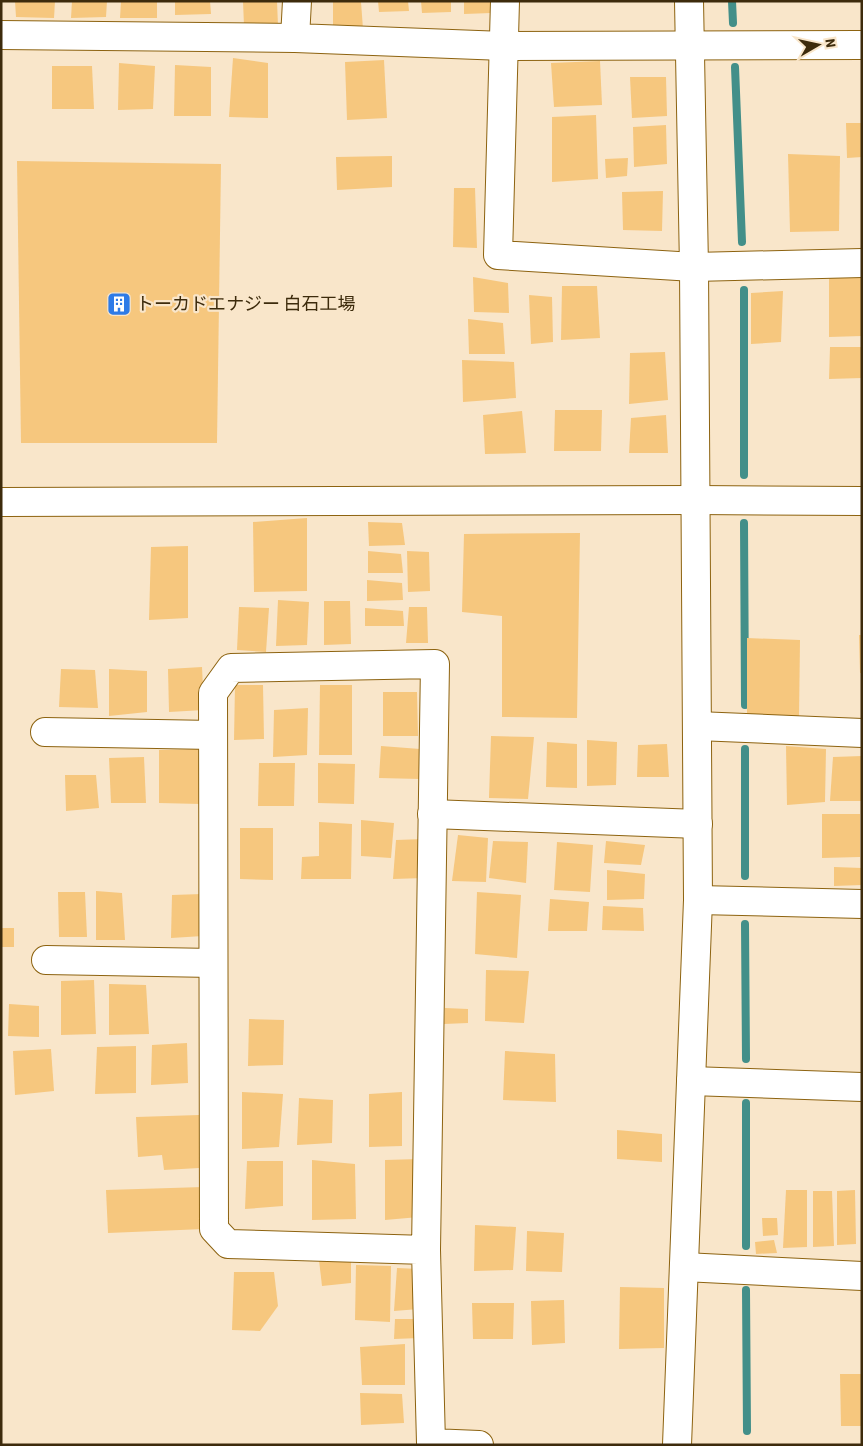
<svg xmlns="http://www.w3.org/2000/svg" width="863" height="1446" font-family="'Source Sans 3','Noto Sans JP',sans-serif">
<style>
.lines{fill:none;stroke-linecap:round;stroke-linejoin:round}
.stream{stroke:#438f89;stroke-width:8}
.building{fill:#f6c77e}
.minor-casing{stroke:#8d6310;stroke-width:30}
.minor{stroke:#fff;stroke-width:28}
.labels{text-anchor:middle;stroke-width:4.5;stroke-linejoin:round;paint-order:stroke}
.poi-label{font-size:18px;fill:#3d2b0c;stroke:#f9e6ca;text-anchor:start}
</style>
<rect width="100%" height="100%" fill="#f9e6ca"/>
<g class="lines">
<g class="stream">
<polyline points="732,1 733,23"/>
<polyline points="735,67 742,242"/>
<polyline points="744,290 744,475"/>
<polyline points="744,523 745,705"/>
<polyline points="745,876 745,749"/>
<polyline points="745,924 746,1059"/>
<polyline points="746,1103 746,1246"/>
<polyline points="746,1290 747,1431"/>
</g>
</g>
<g class="building">
<polygon points="15,1 55,1 54,18 16,17"/>
<polygon points="72,1 107,1 106,17 71,18"/>
<polygon points="121,1 157,1 157,18 120,18"/>
<polygon points="175,1 210,1 211,14 175,15"/>
<polygon points="243,1 277,1 278,26 244,26"/>
<polygon points="378,1 408,1 409,11 379,12"/>
<polygon points="421,1 451,1 451,12 422,13"/>
<polygon points="464,1 490,1 491,13 464,14"/>
<polygon points="333,2 361,2 363,29 333,30"/>
<polygon points="233,58 268,63 268,118 229,117"/>
<polygon points="384,60 387,118 347,120 345,62"/>
<polygon points="600,61 602,105 554,107 551,63"/>
<polygon points="119,63 155,66 153,109 118,110"/>
<polygon points="175,65 211,67 211,116 174,116"/>
<polygon points="52,66 92,66 94,109 52,109"/>
<polygon points="630,77 666,77 667,116 632,118"/>
<polygon points="596,115 598,179 552,182 552,117"/>
<polygon points="846,123 862,123 862,157 847,158"/>
<polygon points="666,125 667,164 634,167 633,127"/>
<polygon points="788,154 840,156 839,231 790,232"/>
<polygon points="392,156 392,187 337,190 336,157"/>
<polygon points="628,158 627,176 606,178 605,159"/>
<polygon points="17,161 221,164 217,443 21,443"/>
<polygon points="454,188 475,188 477,248 453,247"/>
<polygon points="663,191 662,231 623,230 622,192"/>
<polygon points="862,275 862,336 829,337 829,276"/>
<polygon points="473,277 508,283 509,313 474,312"/>
<polygon points="562,286 597,286 600,338 561,340"/>
<polygon points="783,291 781,342 751,344 751,293"/>
<polygon points="529,295 552,297 553,342 531,344"/>
<polygon points="468,319 503,323 505,354 469,354"/>
<polygon points="830,347 862,347 862,378 829,379"/>
<polygon points="665,352 668,400 629,404 630,353"/>
<polygon points="462,360 514,362 516,398 463,402"/>
<polygon points="555,410 602,410 601,451 554,451"/>
<polygon points="522,411 526,453 485,454 483,415"/>
<polygon points="666,415 668,453 629,453 631,418"/>
<polygon points="307,518 307,591 254,592 253,522"/>
<polygon points="368,522 402,523 405,545 369,546"/>
<polygon points="580,533 577,718 502,717 502,616 462,612 464,534"/>
<polygon points="188,546 188,618 149,620 151,547"/>
<polygon points="368,551 401,554 403,573 368,573"/>
<polygon points="407,551 429,552 430,591 408,592"/>
<polygon points="367,580 402,583 403,600 367,601"/>
<polygon points="278,600 309,602 307,645 276,646"/>
<polygon points="324,601 350,601 351,644 324,645"/>
<polygon points="239,607 269,608 266,652 237,650"/>
<polygon points="409,607 427,607 428,643 406,643"/>
<polygon points="365,608 403,611 404,626 365,626"/>
<polygon points="859,635 862,635 862,673 860,673"/>
<polygon points="747,638 800,640 799,719 747,721"/>
<polygon points="202,667 204,710 169,712 168,669"/>
<polygon points="61,669 95,670 98,708 59,707"/>
<polygon points="109,669 147,671 147,712 109,716"/>
<polygon points="235,685 263,685 264,739 234,740"/>
<polygon points="320,685 352,685 352,755 319,755"/>
<polygon points="383,692 417,692 418,736 383,736"/>
<polygon points="308,708 307,755 273,757 274,710"/>
<polygon points="491,736 534,737 528,799 489,798"/>
<polygon points="587,740 617,742 616,785 587,786"/>
<polygon points="547,742 577,744 577,788 546,787"/>
<polygon points="667,744 669,777 637,777 638,745"/>
<polygon points="381,746 420,749 420,779 379,778"/>
<polygon points="786,746 826,749 825,802 787,805"/>
<polygon points="198,749 201,804 159,803 159,750"/>
<polygon points="862,756 862,801 830,801 833,757"/>
<polygon points="144,757 146,803 111,803 109,758"/>
<polygon points="259,763 295,763 294,806 258,806"/>
<polygon points="318,763 355,764 354,804 318,803"/>
<polygon points="65,775 96,775 99,808 66,811"/>
<polygon points="822,814 860,814 860,857 822,858"/>
<polygon points="361,820 394,823 391,858 361,856"/>
<polygon points="319,822 352,824 351,879 301,879 302,857 319,856"/>
<polygon points="240,828 273,828 273,880 240,879"/>
<polygon points="458,835 488,838 486,882 452,881"/>
<polygon points="424,839 424,878 393,879 396,840"/>
<polygon points="493,841 528,842 526,883 489,878"/>
<polygon points="606,841 645,845 641,865 604,863"/>
<polygon points="557,842 593,845 590,892 554,890"/>
<polygon points="834,867 862,868 862,885 834,886"/>
<polygon points="607,870 645,874 644,899 607,900"/>
<polygon points="96,891 122,893 125,940 96,940"/>
<polygon points="58,892 85,892 87,937 59,937"/>
<polygon points="477,892 521,895 517,958 475,954"/>
<polygon points="202,894 203,936 171,938 172,895"/>
<polygon points="550,899 589,902 587,931 548,931"/>
<polygon points="603,906 643,908 644,931 602,930"/>
<rect x="1" y="928" width="13" height="19"/>
<polygon points="486,970 529,971 524,1023 485,1021"/>
<polygon points="94,980 96,1034 61,1035 61,981"/>
<polygon points="109,984 146,985 149,1034 109,1035"/>
<polygon points="9,1004 39,1006 39,1037 8,1036"/>
<polygon points="445,1008 468,1009 468,1023 444,1024"/>
<polygon points="249,1019 284,1020 283,1065 248,1066"/>
<polygon points="187,1043 188,1083 151,1085 152,1045"/>
<polygon points="136,1046 136,1093 95,1094 97,1047"/>
<polygon points="51,1049 54,1091 15,1095 13,1051"/>
<polygon points="505,1051 555,1054 556,1102 503,1100"/>
<polygon points="242,1092 283,1094 279,1147 242,1149"/>
<polygon points="402,1092 402,1146 369,1147 369,1094"/>
<polygon points="299,1098 333,1100 332,1143 297,1145"/>
<polygon points="199,1115 199,1168 164,1170 162,1155 138,1157 136,1117"/>
<polygon points="617,1130 662,1134 662,1162 617,1159"/>
<polygon points="419,1159 419,1217 385,1220 385,1160"/>
<polygon points="312,1160 355,1164 356,1219 312,1220"/>
<polygon points="247,1161 283,1161 283,1206 245,1209"/>
<polygon points="203,1187 204,1229 108,1233 106,1190"/>
<polygon points="786,1190 807,1190 807,1247 783,1248"/>
<polygon points="855,1190 856,1244 837,1245 837,1191"/>
<polygon points="813,1191 832,1191 834,1246 813,1247"/>
<polygon points="762,1218 777,1218 778,1235 763,1236"/>
<polygon points="475,1225 516,1227 513,1270 474,1271"/>
<polygon points="527,1231 564,1233 562,1272 526,1271"/>
<polygon points="774,1240 777,1253 756,1254 755,1242"/>
<polygon points="319,1260 351,1260 351,1283 322,1286"/>
<polygon points="356,1265 391,1266 390,1322 355,1320"/>
<polygon points="397,1268 419,1269 419,1309 394,1311"/>
<polygon points="234,1272 274,1272 278,1306 260,1331 232,1330"/>
<polygon points="620,1287 664,1288 664,1348 619,1349"/>
<polygon points="564,1300 565,1343 532,1345 531,1301"/>
<polygon points="472,1303 514,1303 513,1339 473,1339"/>
<polygon points="395,1319 420,1319 420,1338 394,1339"/>
<polygon points="405,1344 405,1385 362,1385 360,1347"/>
<polygon points="840,1374 862,1374 862,1426 841,1426"/>
<polygon points="360,1393 402,1394 404,1423 361,1425"/>
</g>
<g class="lines">
<g class="minor-casing">
<g id="minor">
<polyline points="297,1 295,38 504,46 862,45"/>
<polyline points="505,1 498,255 694,267 862,263"/>
<polyline points="1,35 295,38"/>
<polyline points="1,502 696,500 862,501"/>
<polyline points="697,726 862,733"/>
<polyline points="45,732 213,735"/>
<polyline points="432,814 698,824"/>
<polyline points="698,900 862,904"/>
<polyline points="46,960 213,963"/>
<polyline points="691,1081 862,1087"/>
<polyline points="426,1250 228,1244 214,1229 213,693 231,668 435,664 426,1250 431,1443 479,1445"/>
<polyline points="684,1267 862,1276"/>
<polyline points="677,1445 698,900 694,267 689,1"/>
</g>
</g>
<use href="#minor" class="minor"/>
</g>
<defs>
<g id="building-square" transform="scale(1.25)"><rect x="-9" y="-9" width="18" height="18" rx="4" fill="#2e7be7" stroke="#f9e6ca"/><path d="M-4-6H4V6H1V3H-1V6H-4ZM-2.5-4.3h1.7v1.8h-1.7ZM.8-4.3h1.7v1.8H.8ZM-2.5-1h1.7V.8h-1.7ZM.8-1h1.7V.8H.8Z" fill="#fff"/></g>
</defs>
<g fill-rule="evenodd">
<use href="#building-square" x="119" y="304"/>
</g>
<g class="labels">
<g class="poi-label">
<text x="136" y="310">トーカドエナジー 白石工場</text>
</g>
</g>
<rect width="863" height="1446" fill="none" stroke="#3d2b0c" stroke-width="5"/>
<g transform="translate(818 45) rotate(81)" stroke="#f9e6ca" stroke-width="4" paint-order="stroke">
<path d="M0-4L9 19L0 12L-9 19Z" fill="#3d2b0c"/>
<text y="-8" font-size="14" font-weight="bold" text-anchor="middle" fill="#3d2b0c">N</text>
</g>
</svg>
